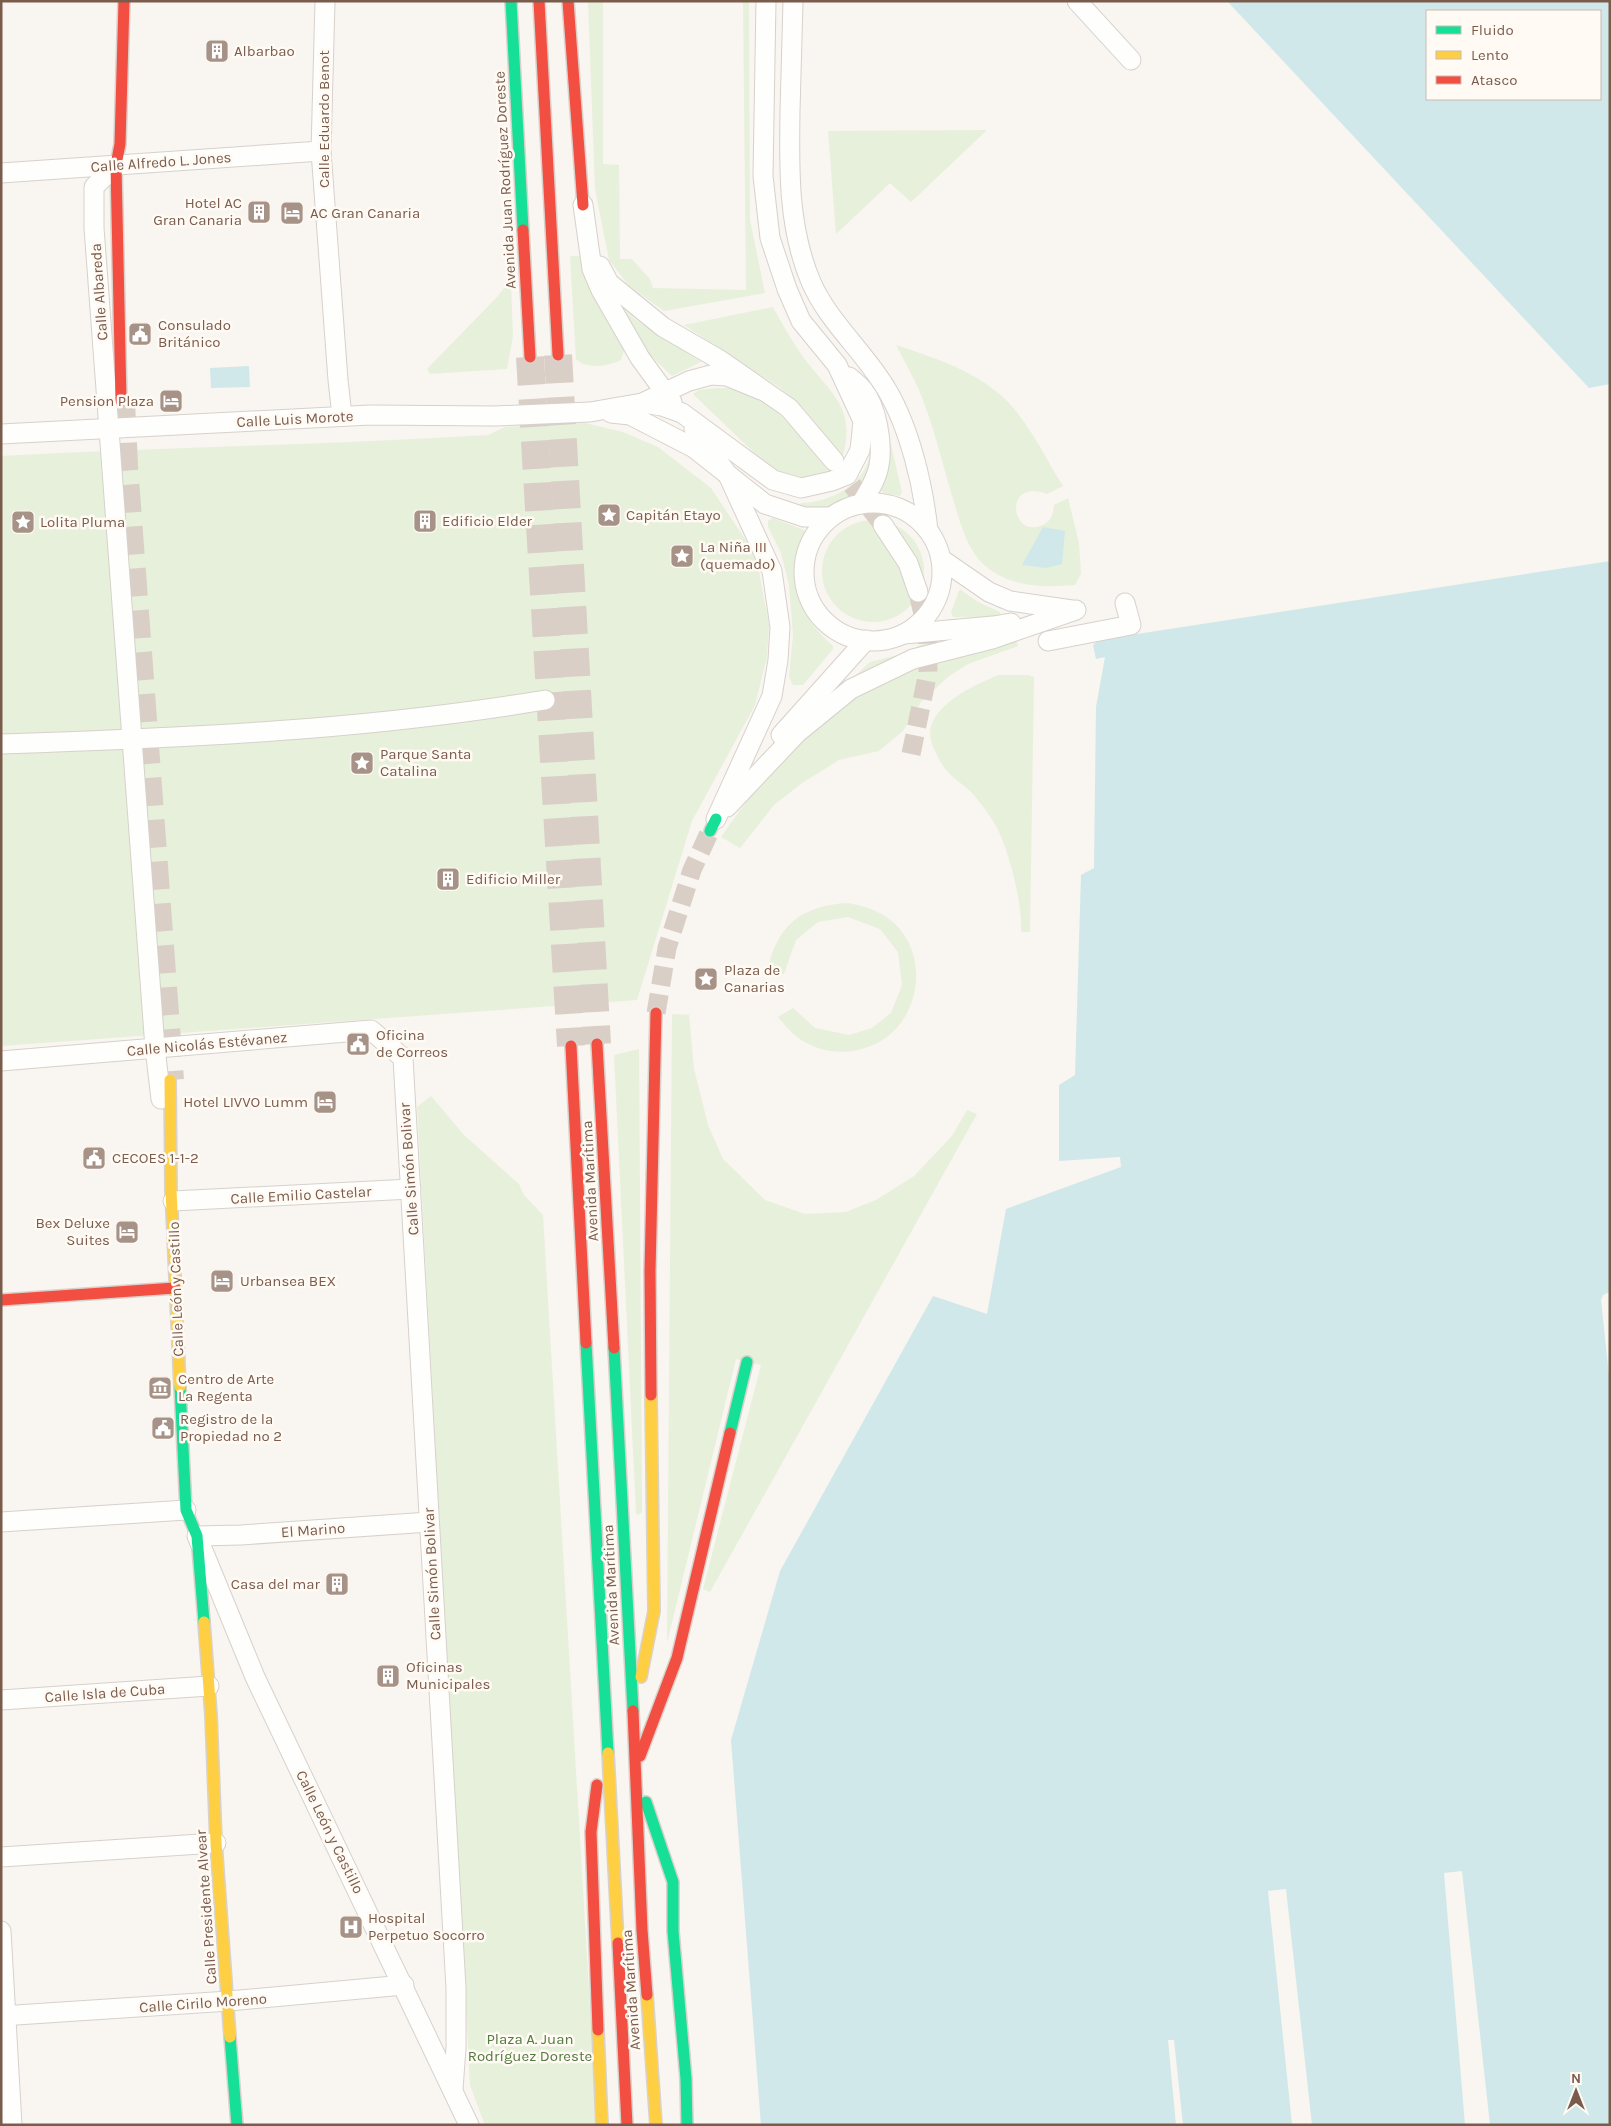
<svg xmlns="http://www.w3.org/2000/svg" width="1611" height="2126" font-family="Karla,sans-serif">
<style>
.green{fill:#e7f0db}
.water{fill:#d0e8ea;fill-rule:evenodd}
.pier{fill:#f9f5f0}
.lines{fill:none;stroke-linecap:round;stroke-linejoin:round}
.street-tunnel{stroke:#d9cfc7;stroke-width:19;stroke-dasharray:19 9;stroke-linecap:butt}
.secondary-tunnel{stroke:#d9cfc7;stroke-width:28;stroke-dasharray:28 14;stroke-linecap:butt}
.highway-tunnel{stroke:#d9cfc7;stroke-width:28;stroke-dasharray:28 14;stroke-linecap:butt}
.street-casing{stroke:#d7d1cb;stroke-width:21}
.fast-casing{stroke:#d9d2cb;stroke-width:14}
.slow-casing{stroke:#d9d2cb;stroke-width:14}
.jam-casing{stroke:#d9d2cb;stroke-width:14}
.street{stroke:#fefefd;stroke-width:19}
.fast{stroke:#16e098;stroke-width:11}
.slow{stroke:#ffcf43;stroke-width:11}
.jam{stroke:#f24e42;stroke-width:11}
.labels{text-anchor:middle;stroke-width:5;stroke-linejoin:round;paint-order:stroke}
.poi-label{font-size:15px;fill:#7a5c4d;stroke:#fffaf3;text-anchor:start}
.street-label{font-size:15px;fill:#7a5c4d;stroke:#fffaf3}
.park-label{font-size:15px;fill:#537a41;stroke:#fffaf3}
</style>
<rect width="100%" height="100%" fill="#f9f5f0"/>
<g class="green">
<polygon points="588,1 603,1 603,164 619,165 620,259 632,259 650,279 653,288 746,290 743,1 749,1 750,220 765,293 664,311 629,286 609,260 595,189"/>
<polygon points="987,130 911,202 890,183 836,234 828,131"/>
<path d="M570 256H585L603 314 624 351 621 360C609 366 586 370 576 359Z"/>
<polygon points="507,284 511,284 513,336 507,369 430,374 427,369 498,296"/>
<polygon points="621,307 636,320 701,362 672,376 642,347"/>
<path d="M773 307C782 324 792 341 803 357 830 393 856 406 843 456L801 406 779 387 684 325Z"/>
<path d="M896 345C931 357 968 368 997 392 1025 414 1044 456 1063 486L1047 494C1004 477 1010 537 1040 526 1050 523 1053 516 1054 505L1068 498 1079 543 1081 574 1075 585C1042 588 1006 587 981 562 965 545 959 517 952 496 942 461 933 424 919 390 912 375 904 360 896 345Z"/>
<path d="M716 388C724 388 732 387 739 389 776 399 809 447 832 475L805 482 773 471 693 394 699 390Z"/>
<path d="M585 423 623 432 658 447 711 488 747 542 758 566 769 625 767 657 755 705 692 821 637 1000 1 1046V456C163 447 326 445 488 435L505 427Z"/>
<polygon points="887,428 902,492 900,496 884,493 881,491 888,468"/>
<path d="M873 447C871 478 855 510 819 510 813 510 806 508 800 507L801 503C823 503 851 491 863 472 868 465 870 455 873 447Z"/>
<path d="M773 518 804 530 805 532C804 543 799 552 797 563 792 598 808 624 833 646V649L803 685H793L789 677 793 635 789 585 781 553 768 527V521Z"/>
<circle cx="873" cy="571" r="51"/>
<polygon points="961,590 978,602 1000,612 1000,616 996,618 953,617 951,612 959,591"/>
<polygon points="940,640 942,643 853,678 870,662 906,653 928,641"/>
<path d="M1017 642 1018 646 968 664 949 676 921 702 903 731 879 751 839 760 802 783 774 805 740 848 721 837C762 776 825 707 893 677 926 662 981 648 1017 642Z"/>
<path d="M999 675H1028L1034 677 1030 932H1021C1023 905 1009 850 996 826 990 815 981 804 974 795 965 785 950 777 943 766 938 758 930 743 930 734 930 705 976 684 999 675Z"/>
<path d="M849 903C862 906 874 909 885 916 919 938 925 985 904 1018 883 1053 833 1062 800 1039 791 1033 785 1025 778 1017L793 1008 815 1028 849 1035 872 1028 891 1013 902 985 898 952 880 929 848 917 818 922 796 940 784 974 767 973C776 926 801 905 849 903Z"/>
<polygon points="672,1014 689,1015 694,1069 708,1125 723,1159 765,1200 805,1214 846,1212 876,1200 914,1176 952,1136 967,1110 977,1114 710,1592 703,1589 761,1365 736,1359 667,1643"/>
<polygon points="639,1049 642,1512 638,1515 636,1513 614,1055"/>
<polygon points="431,1096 464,1135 519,1184 524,1195 543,1215 597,2125 485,2125 470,2085 417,1107"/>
</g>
<g class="water">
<path d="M1227 1H1610V384L1589 388ZM1427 11H1600V99H1427Z"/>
<polygon points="249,366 250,387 211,388 210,368"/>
<polygon points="1043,527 1065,531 1062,564 1046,568 1022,565"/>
<polygon points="1610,561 1610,1292 1603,1295 1601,1300 1610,1385 1610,2125 1490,2125 1462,1871 1444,1873 1465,2125 1312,2125 1286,1889 1268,1891 1292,2125 761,2125 731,1740 780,1571 933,1296 987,1314 1006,1209 1121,1167 1120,1157 1059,1161 1059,1085 1075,1075 1081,875 1094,868 1096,707 1105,657 1096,659 1093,645 1098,640"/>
</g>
<polygon class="pier" points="1168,2040 1174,2040 1183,2125 1176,2125"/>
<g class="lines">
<g class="street-tunnel">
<polyline points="835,463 883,525"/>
<polyline points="911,754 928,672 927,632 918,592"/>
<polyline points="656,1013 667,948 692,870 710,831"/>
</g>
<polyline class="secondary-tunnel" points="121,401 124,466 170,1080"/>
<g class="highway-tunnel">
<polyline points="558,355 597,1044"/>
<polyline points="530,357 571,1046"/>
</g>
<g class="street-casing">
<g id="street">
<polyline points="325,1 321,151 338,380 342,416"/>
<path d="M793 1C792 38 791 74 790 111 789 169 788 228 811 282 829 323 864 351 887 390 910 429 923 485 928 530"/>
<polyline points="1077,1 1131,60"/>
<polyline points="116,165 94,187 94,228 155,1048 161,1099"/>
<polyline points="1,173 321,151"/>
<polyline points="583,205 592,269 601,290 640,358 672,402"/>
<polyline points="600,266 609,283 663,327 720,360 789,408 834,461"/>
<path d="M849 377C854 381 859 385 863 390 877 407 883 444 879 465 877 479 868 492 861 504"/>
<polyline points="643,403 662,406 682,413 773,480 801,488 832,481 847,475 860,450 863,421 837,365 801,321 787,289 770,238 763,176 766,1"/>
<polyline points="611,413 630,415 694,448 765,504 804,517 830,517"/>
<polyline points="694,429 728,475 772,571 780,627 778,660 772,696 716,819"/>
<polyline points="1,434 370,415 495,416 590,412 642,403 689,381 711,375 727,376 761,390"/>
<circle cx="873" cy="572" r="69"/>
<polyline points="883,525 908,563 918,592"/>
<polyline points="941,559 989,592 1010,601 1072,610"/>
<polyline points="904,634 993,626 1011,623"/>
<polyline points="1048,641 1131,625 1125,603"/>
<polyline points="781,735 866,640"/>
<path d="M1 744C183 738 365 730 545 700"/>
<polyline points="727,807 797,733 851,689 913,659 992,639 1076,610"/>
<polyline points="1,1061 371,1030 403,1058 456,1988 456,2048 453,2089"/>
<polyline points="173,1201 411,1189"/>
<polyline points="1,1522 186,1510"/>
<polyline points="429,1522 241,1535 197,1536 255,1677 469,2125"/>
<polyline points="1,1700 209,1686"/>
<polyline points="1,1857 216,1843"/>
<polyline points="1,1931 12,2125"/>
<polyline points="1,2016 229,2001 404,1985"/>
</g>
</g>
<g class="fast-casing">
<g id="fast">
<polyline points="511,1 523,230"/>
<polyline points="710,831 716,819"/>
<polyline points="586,1343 608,1753"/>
<polyline points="614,1348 633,1711"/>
<polyline points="180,1387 186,1510 197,1536 204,1622"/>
<polyline points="730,1433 747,1362"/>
<polyline points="646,1802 673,1882 673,1931 686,2079 687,2125"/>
<polyline points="230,2037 237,2125"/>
</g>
</g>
<g class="slow-casing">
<g id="slow">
<polyline points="170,1080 171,1190 180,1387"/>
<polyline points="204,1622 211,1715 216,1843 230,2037"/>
<polyline points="641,1677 654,1611 651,1395"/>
<polyline points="608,1753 618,1943"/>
<polyline points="647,1995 656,2125"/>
<polyline points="598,2030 602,2125"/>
</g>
</g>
<g class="jam-casing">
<g id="jam">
<polyline points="539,1 558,355"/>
<polyline points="568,1 583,205"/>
<polyline points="523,230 530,357"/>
<polyline points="121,401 116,165 120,144 124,1"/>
<polyline points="597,1044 614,1348"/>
<polyline points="571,1046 586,1343"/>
<polyline points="1,1300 175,1288"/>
<polyline points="651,1395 650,1271 656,1013"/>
<polyline points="633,1711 642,1930 647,1995"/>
<polyline points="640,1756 677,1658 730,1433"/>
<polyline points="597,1785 591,1832 598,2030"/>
<polyline points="618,1943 627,2125"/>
</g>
</g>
<use href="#street" class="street"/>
<use href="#fast" class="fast"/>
<use href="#slow" class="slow"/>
<use href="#jam" class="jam"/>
</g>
<defs>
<g id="building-square" transform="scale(1.25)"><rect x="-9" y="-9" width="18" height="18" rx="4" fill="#a69286" stroke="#fffaf3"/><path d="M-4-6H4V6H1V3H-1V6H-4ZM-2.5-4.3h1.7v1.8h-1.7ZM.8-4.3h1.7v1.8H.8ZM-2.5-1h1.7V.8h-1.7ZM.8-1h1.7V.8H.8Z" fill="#fff"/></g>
<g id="hotel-square" transform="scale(1.25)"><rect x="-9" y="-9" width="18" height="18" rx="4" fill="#a69286" stroke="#fffaf3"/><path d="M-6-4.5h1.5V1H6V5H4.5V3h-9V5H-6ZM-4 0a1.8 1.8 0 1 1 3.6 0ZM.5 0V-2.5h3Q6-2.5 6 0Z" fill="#fff"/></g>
<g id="civic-square" transform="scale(1.25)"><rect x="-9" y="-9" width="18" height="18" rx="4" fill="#a69286" stroke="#fffaf3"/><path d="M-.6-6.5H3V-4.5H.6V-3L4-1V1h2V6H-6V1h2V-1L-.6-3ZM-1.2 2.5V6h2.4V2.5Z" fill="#fff"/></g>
<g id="sight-square" transform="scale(1.25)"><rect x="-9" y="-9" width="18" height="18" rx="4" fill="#a69286" stroke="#fffaf3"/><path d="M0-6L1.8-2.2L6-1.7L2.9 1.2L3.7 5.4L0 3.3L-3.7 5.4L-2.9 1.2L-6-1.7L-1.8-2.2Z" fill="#fff"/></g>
<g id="museum-square" transform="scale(1.25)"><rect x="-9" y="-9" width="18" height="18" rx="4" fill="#a69286" stroke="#fffaf3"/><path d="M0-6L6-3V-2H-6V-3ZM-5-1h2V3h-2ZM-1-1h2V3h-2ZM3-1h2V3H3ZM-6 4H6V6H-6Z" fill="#fff"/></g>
<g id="hospital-square" transform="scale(1.25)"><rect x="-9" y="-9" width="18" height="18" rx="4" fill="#a69286" stroke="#fffaf3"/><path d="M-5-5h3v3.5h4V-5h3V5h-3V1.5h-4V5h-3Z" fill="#fff"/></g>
</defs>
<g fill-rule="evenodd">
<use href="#building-square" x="217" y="51"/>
<use href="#building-square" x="259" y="212"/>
<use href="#hotel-square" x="292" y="213"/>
<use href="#civic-square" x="140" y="334"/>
<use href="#hotel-square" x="171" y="401"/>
<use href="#sight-square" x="609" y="515"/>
<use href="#building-square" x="425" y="521"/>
<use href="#sight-square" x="23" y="522"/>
<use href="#sight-square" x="682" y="556"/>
<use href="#sight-square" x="362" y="763"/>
<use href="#building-square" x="448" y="879"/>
<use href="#sight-square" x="706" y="979"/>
<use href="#civic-square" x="358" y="1044"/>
<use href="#hotel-square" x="325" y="1102"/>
<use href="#civic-square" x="94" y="1158"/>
<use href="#hotel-square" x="127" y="1232"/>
<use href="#hotel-square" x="222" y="1281"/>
<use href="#museum-square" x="160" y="1388"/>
<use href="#civic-square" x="163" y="1428"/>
<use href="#building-square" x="337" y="1584"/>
<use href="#building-square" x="388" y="1676"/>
<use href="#hospital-square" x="351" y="1927"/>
</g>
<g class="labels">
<g class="poi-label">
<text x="234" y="56">Albarbao</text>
<text x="242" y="208" text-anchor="end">Hotel AC<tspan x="242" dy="17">Gran Canaria</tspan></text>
<text x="310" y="218">AC Gran Canaria</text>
<text x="158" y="330">Consulado<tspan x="158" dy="17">Británico</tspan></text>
<text x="154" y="406" text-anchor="end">Pension Plaza</text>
<text x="626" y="520">Capitán Etayo</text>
<text x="442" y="526">Edificio Elder</text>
<text x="40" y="527">Lolita Pluma</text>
<text x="700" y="552">La Niña III<tspan x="700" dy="17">(quemado)</tspan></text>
<text x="380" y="759">Parque Santa<tspan x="380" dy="17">Catalina</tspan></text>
<text x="466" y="884">Edificio Miller</text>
<text x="724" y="975">Plaza de<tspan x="724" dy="17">Canarias</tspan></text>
<text x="376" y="1040">Oficina<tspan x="376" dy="17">de Correos</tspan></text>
<text x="308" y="1107" text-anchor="end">Hotel LIVVO Lumm</text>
<text x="112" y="1163">CECOES 1-1-2</text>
<text x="110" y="1228" text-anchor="end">Bex Deluxe<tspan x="110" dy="17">Suites</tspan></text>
<text x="240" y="1286">Urbansea BEX</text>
<text x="178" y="1384">Centro de Arte<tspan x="178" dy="17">La Regenta</tspan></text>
<text x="180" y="1424">Registro de la<tspan x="180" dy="17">Propiedad nº 2</tspan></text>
<text x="320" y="1589" text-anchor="end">Casa del mar</text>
<text x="406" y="1672">Oficinas<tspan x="406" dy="17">Municipales</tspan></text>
<text x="368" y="1923">Hospital<tspan x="368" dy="17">Perpetuo Socorro</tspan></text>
</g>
<g class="street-label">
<text transform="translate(324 119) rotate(-90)" y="5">Calle Eduardo Benot</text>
<text transform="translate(161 162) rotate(-4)" y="5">Calle Alfredo L. Jones</text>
<text transform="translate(505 180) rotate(-93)" y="5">Avenida Juan Rodríguez Doreste</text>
<text transform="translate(99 292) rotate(-94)" y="5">Calle Albareda</text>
<text transform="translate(295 419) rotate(-3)" y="5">Calle Luis Morote</text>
<text transform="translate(207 1044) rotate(-5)" y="5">Calle Nicolás Estévanez</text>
<text transform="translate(409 1169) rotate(-94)" y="5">Calle Simón Bolivar</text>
<text transform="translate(590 1181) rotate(-93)" y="5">Avenida Marítima</text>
<text transform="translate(301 1195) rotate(-3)" y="5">Calle Emilio Castelar</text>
<text transform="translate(176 1289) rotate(-92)" y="5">Calle León y Castillo</text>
<text transform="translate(313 1530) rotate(-4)" y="5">El Marino</text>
<text transform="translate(432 1574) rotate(-93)" y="5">Calle Simón Bolivar</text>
<text transform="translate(611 1585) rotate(-93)" y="5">Avenida Marítima</text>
<text transform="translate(105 1693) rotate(-4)" y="5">Calle Isla de Cuba</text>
<text transform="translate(330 1832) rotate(64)" y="5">Calle León y Castillo</text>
<text transform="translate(206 1907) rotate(-94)" y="5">Calle Presidente Alvear</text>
<text transform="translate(631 1990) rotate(-94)" y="5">Avenida Marítima</text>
<text transform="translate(203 2003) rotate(-4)" y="5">Calle Cirilo Moreno</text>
</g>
<g class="park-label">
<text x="530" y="2044">Plaza A. Juan<tspan x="530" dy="17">Rodríguez Doreste</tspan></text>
</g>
</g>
<rect width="1611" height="2126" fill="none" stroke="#7a5c4d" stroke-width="5"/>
<rect x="1426" y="10" width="175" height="90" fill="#fffaf3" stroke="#cabbb1"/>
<rect x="1436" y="26" width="25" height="8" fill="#16e098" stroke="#cabbb1"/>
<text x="1471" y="35" font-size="15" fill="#7a5c4d">Fluido</text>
<rect x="1436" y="51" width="25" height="8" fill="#ffcf43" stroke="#cabbb1"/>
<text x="1471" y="60" font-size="15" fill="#7a5c4d">Lento</text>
<rect x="1436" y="76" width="25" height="8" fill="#f24e42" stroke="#cabbb1"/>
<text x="1471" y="85" font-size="15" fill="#7a5c4d">Atasco</text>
<g transform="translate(1576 2091)" stroke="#fffaf3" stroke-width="4" paint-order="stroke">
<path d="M0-4L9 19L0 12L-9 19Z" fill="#7a5c4d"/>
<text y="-8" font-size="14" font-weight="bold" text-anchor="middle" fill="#7a5c4d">N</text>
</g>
</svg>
